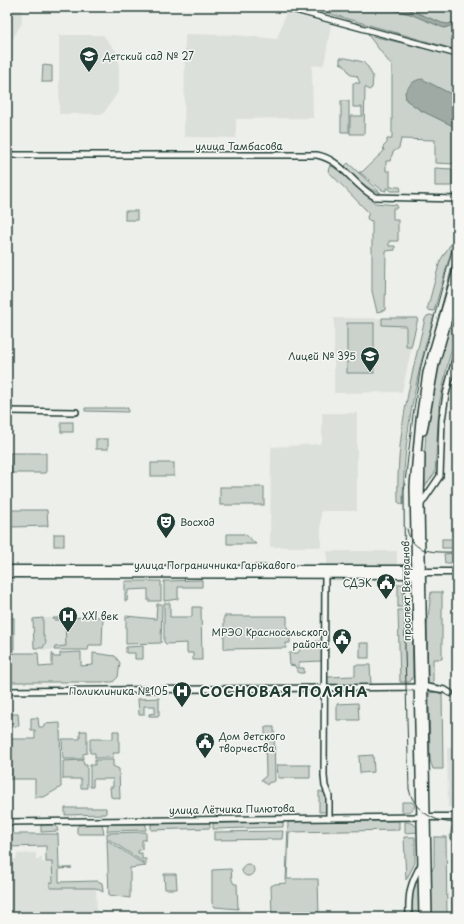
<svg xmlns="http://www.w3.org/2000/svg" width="464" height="924" font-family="'Playpen Sans',sans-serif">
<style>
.built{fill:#dce0db}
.green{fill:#cbd2cc;stroke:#758880}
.water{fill:#9faaa4;stroke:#6c7e77}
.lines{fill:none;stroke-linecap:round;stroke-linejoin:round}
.minor-tunnel{stroke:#c4cbc6;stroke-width:5;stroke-dasharray:5 2.5;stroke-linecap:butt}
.minor-casing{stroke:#1f3d34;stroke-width:8}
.tertiary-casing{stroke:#1f3d34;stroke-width:9}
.secondary-casing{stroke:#1f3d34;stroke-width:10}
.minor{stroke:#f6f6f2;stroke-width:5}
.tertiary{stroke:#f6f6f2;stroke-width:6}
.secondary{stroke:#f6f6f2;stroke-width:7}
.tram{stroke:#1f3d34;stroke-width:1}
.labels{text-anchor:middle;stroke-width:3;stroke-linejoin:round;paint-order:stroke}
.poi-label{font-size:10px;fill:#1f3d34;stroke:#f6f6f2;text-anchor:start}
.street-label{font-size:10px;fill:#1f3d34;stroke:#f6f6f2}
.district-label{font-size:14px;font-weight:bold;letter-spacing:1px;fill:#1f3d34;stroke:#f6f6f2}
</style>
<rect width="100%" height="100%" fill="#edefea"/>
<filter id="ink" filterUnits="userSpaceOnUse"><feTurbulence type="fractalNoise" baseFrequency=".025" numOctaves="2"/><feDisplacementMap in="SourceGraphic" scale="8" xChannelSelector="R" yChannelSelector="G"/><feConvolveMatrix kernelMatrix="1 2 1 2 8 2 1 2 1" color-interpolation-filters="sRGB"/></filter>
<g filter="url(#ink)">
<g class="built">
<polygon points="7,7 22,7 22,23 7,48"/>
<polygon points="286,12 331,25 324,65 312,66 313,118 236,119 236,138 184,137 185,34 235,35 277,39"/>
<polygon points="59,35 103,35 119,55 119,91 103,114 59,114"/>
<polygon points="334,318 418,318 402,392 334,393"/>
<polygon points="322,413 357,413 357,511 321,511 321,547 270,547 271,447 319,444 322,441"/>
<rect x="327" y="551" width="70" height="14"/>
<polygon points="43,618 95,618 88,639 88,650 43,650"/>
<polygon points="447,748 457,748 457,807 448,807"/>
<polygon points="36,853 36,860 39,860 39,857 42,857 42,862 52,862 53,882 50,888 96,888 97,917 9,917 7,859 16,859 17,854"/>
</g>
<g class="green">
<polygon points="306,7 457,7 457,50"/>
<polygon points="368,35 457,56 457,152 455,152 455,164 435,163 435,140 401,139 399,148 393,152 390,161 386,161 386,171 390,171 390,187 400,187 401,191 390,191 389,188 386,188 386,191 382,190 359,172 362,172 384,151 383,147 387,143 387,139 392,139 392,66"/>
<polygon points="340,58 346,58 363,62 368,67 373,77 372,88 369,90 365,87 364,134 350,134 350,116 362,116 362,107 353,107 353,83 360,83 357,76 351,75 344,65 340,63"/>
<polygon points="43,65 52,66 52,82 42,82"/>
<rect x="341" y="101" width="8" height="31"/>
<path d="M348 163 381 193C366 190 355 176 345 166Z"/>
<polygon points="330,165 344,174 375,203 397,205 397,208 393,208 393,220 398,220 398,241 389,241 389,246 395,246 395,250 386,251 385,310 377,312 372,291 372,221 368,220 367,217 369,213 328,171"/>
<polygon points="435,168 452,169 452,186 435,186"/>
<rect x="125" y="211" width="12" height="9"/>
<polygon points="450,245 453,245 434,311 427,310 440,261"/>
<polygon points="457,247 457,258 442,310 440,312"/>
<polygon points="457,297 457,331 448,362 439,405 435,473 422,490 427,419 436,368"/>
<path d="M430 315 434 316C415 377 403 442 403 505L398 502C396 437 410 381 425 319L427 316Z"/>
<polygon points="382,318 418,318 411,347 406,347 406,326 382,325"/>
<rect x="347" y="323" width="27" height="50"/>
<polygon points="85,408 128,408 128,412 85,411"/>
<rect x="61" y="422" width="12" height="10"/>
<rect x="96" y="439" width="12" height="10"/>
<polygon points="10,453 46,453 46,473 11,473"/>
<rect x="151" y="463" width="23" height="13"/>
<rect x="220" y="487" width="44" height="18"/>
<polygon points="11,510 47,510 48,526 11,527"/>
<rect x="54" y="534" width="10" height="12"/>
<polygon points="227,534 245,534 256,544 227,544"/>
<rect x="442" y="539" width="15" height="9"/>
<polygon points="457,553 457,563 445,563 444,554"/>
<polygon points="202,580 202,587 178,587 178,599 164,601 164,581"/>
<polygon points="125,581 161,581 161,601 148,601 148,589 128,590 127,601 125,601"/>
<rect x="398" y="584" width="5" height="23"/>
<polygon points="431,592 442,592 442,659 433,659 433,686 428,686 427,626"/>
<polygon points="164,603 170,603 170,617 192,617 192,607 201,607 202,660 193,660 193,653 187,653 187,643 166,644 164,642"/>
<polygon points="157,604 162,604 161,643 126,644 126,616 156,619"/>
<polygon points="398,610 412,610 413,676 410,682 400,682"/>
<polygon points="224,616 287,616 287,630 290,630 290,643 286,643 286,648 224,649"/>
<polygon points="100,617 103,617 102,645 89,645 88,650 54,650 55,647 66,646 65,620 54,620 53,618"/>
<rect x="10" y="618" width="4" height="32"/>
<polygon points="43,618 43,634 46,642 43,648 34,648 33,619"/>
<polygon points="316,641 322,641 322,661 299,662 299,668 304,668 304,673 299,673 295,666 290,665 289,653 298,653 302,646 313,645"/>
<rect x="360" y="643" width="9" height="15"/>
<polygon points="143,646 143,659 135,659 135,653 126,653 126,647"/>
<polygon points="81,652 81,666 93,665 93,653 115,656 120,663 118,677 113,682 10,682 10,653 38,653 39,667 52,666 52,653 54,657 60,657 60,653"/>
<polygon points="355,665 370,665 371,685 327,684 327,677 355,676"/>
<polygon points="436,692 442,694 443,769 433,769 430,760 429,693"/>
<polygon points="159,698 159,716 149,716 149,714 155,713 155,706 144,706 144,715 139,715 138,699"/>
<polygon points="7,702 9,702 9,714 18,714 19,726 9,727 9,739 35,739 35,730 31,730 31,718 38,718 39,727 44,727 44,724 60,723 61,787 44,797 35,797 35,779 9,779 7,776"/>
<polygon points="358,703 359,720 337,720 337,704"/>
<polygon points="265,727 274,727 275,781 268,783 267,785 261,780 266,776"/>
<polygon points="80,731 87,731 87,753 83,754 83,759 63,759 62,739 80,739"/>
<polygon points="113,731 119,731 119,753 113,753 113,758 95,758 95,753 90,753 90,739 113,739"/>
<polygon points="373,755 374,772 360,773 359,756"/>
<polygon points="83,760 84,765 87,765 87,788 81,788 81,779 63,779 63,761"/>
<polygon points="95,760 113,760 113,766 119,769 120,799 111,797 110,787 113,787 113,779 93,779 93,787 90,787 90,765 95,765"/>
<polygon points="277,765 310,765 310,778 278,778"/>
<polygon points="319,791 325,793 327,812 319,812"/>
<path d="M402 802H412L415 805C413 812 408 812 402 812Z"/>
<polygon points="65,808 106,808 106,814 65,815"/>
<polygon points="323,821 399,821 399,830 289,832 287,879 318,879 319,917 270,917 272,916 271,886 275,884 286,883 288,822"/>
<polygon points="210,822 210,828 151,830 151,824"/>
<polygon points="283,822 283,827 213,829 213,823"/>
<path d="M405 822C411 822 418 825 419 832L405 833Z"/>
<polygon points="102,824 104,834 77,834 77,827 79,825"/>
<polygon points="108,824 146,824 146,830 107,831"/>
<polygon points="41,825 56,825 58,831 41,832"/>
<polygon points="452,826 457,826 457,917 452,917 452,845 450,836"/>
<polygon points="283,831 282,839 214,840 214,832"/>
<polygon points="146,832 146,840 142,840 142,849 138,851 138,853 142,853 142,859 146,859 146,864 107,838 107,833"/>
<polygon points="7,834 58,834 59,868 72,868 59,869 59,882 98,881 102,883 103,892 96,888 50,888 50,883 53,882 52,862 46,862 46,846 7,847"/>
<polygon points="404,837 415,837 415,863 406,880"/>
<polygon points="434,837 446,837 447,917 432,917 431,873 434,866"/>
<polygon points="107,840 146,866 130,868 130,898 109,895"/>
<circle cx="248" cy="870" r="6"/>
<polygon points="231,869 232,880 234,884 237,884 238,909 215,907 212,903 212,870"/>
<polygon points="164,874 176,874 177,889 165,889"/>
<polygon points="418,874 421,917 412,917 411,895"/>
</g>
<g class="water">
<polygon points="382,7 403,7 442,23 448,24 457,21 457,24 444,28 410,14"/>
<path d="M422 79 457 97V128L420 110 406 100 405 92C410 85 413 80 422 79Z"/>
</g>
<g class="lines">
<polyline class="minor-tunnel" points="450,693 457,693"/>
<g class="minor-casing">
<g id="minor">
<polyline points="284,7 457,54"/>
<path d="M7 155H317C343 160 353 186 375 197L457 199"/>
<polyline points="7,411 76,412"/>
<polyline points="421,504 440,476 442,420 446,394 457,351"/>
<polyline points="325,572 324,776 325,786 329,796 329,818"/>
<polyline points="7,691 427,687 445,690 450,693"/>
<polyline points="7,822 421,817"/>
<path d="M409 917C408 894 410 883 422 863"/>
</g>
</g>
<g class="tertiary-casing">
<g id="tertiary">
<polyline points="7,569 416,569 422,572 457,572"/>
<polyline points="7,574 416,575 420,573"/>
<polyline points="423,817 457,817"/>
</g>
</g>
<g class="secondary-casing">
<g id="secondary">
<polyline points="423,431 435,364 457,287"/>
<polyline points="421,455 420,505 428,917"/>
<polyline points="423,917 414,486 420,420 427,373 457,270"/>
</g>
</g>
<use href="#minor" class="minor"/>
<use href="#tertiary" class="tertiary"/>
<use href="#secondary" class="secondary"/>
<g class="tram">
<path d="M457 232 421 366 413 415 404 491 405 651 409 789C414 812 436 823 457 823"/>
<path d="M407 529C412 555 436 552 457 552"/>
</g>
</g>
</g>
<defs>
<g id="school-pin" transform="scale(1)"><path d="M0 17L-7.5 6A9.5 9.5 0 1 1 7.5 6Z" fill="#1f3d34" stroke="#f6f6f2"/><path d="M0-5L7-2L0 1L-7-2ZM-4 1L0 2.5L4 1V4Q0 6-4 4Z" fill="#fff"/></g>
<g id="theatre-pin" transform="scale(1)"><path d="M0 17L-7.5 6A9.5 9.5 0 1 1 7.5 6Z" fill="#1f3d34" stroke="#f6f6f2"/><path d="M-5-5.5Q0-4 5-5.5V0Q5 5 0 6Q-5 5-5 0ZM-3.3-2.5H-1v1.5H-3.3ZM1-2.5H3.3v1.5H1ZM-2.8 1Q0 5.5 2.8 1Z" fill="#fff"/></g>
<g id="civic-pin" transform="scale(1)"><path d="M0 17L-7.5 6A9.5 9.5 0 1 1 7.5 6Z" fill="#1f3d34" stroke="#f6f6f2"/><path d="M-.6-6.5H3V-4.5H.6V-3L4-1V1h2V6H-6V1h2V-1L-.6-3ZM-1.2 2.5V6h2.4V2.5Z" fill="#fff"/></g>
<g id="hospital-pin" transform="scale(1)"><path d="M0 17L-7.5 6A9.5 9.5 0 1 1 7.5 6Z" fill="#1f3d34" stroke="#f6f6f2"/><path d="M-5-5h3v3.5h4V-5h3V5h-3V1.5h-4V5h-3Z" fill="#fff"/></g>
</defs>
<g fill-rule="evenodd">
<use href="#school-pin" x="89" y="56"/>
<use href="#school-pin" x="370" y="356"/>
<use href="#theatre-pin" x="166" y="522"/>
<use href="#civic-pin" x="386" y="583"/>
<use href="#hospital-pin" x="68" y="616"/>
<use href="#civic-pin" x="342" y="638"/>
<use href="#hospital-pin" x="182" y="691"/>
<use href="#civic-pin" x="205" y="742"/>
</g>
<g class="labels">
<g class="poi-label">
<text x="103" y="60">Детский сад № 27</text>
<text x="356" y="360" text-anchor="end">Лицей № 395</text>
<text x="180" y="526">Восход</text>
<text x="372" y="587" text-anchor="end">СДЭК</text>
<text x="82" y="620">XXI век</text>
<text x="328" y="636" text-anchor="end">МРЭО Красносельского<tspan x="328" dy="12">района</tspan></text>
<text x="168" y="695" text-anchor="end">Поликлиника №105</text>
<text x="219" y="740">Дом детского<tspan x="219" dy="12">творчества</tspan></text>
</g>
<g class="street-label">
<text x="239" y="150">улица Тамбасова</text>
<text x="215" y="569">улица Пограничника Гарькавого</text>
<text transform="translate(406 591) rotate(-91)" y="4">проспект Ветеранов</text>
<text transform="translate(232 809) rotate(-1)" y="4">улица Лётчика Пилютова</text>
</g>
<g class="district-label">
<text x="284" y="697">СОСНОВАЯ ПОЛЯНА</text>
</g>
</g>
<rect width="464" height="924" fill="none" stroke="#f6f6f2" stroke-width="24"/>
<rect x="12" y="12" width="440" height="900" fill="none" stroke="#1f3d34" stroke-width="1.5" filter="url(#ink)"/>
</svg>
